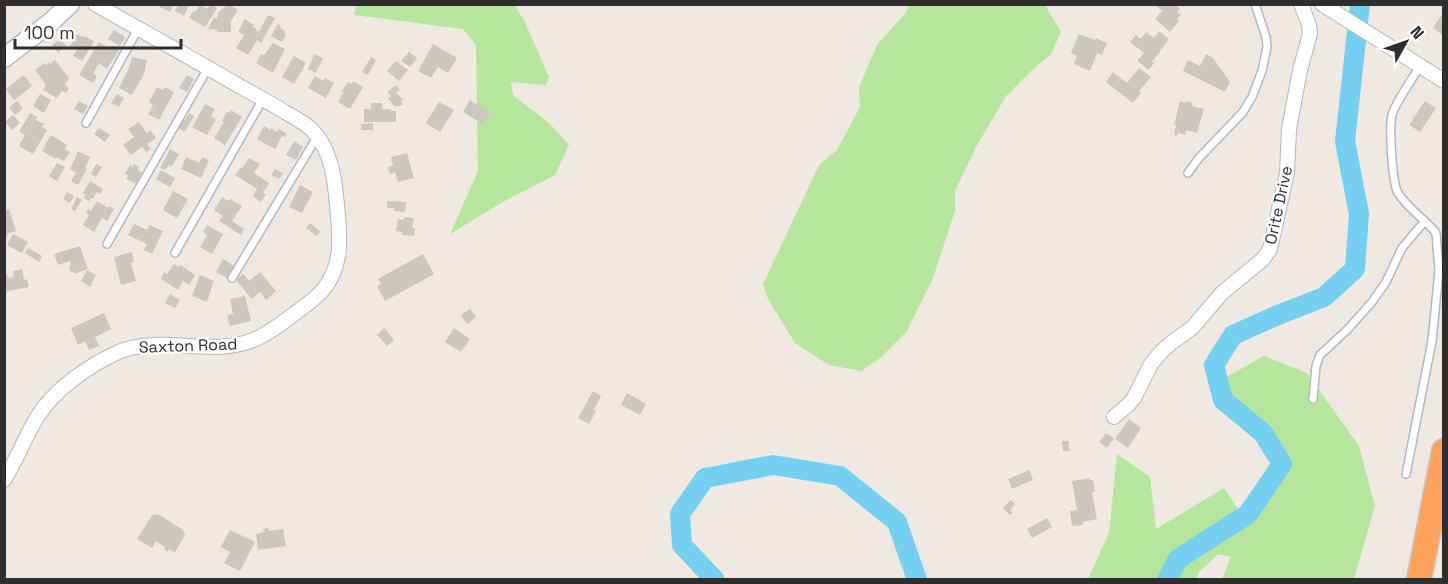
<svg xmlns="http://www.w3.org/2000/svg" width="1448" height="584" font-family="'Space Grotesk',sans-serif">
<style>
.green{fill:#b6e59e}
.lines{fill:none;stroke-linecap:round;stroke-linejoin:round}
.river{stroke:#75cff0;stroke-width:20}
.building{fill:#cbc7bf}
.lane-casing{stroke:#b4b7c1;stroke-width:10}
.street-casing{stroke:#b4b7c1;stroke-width:16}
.secondary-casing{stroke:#b4b7c1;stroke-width:21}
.highway-casing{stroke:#c9c9c9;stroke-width:27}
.lane{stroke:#fff;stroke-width:7}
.street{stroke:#fff;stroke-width:14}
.secondary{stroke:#fff;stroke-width:18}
.highway{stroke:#ffa35c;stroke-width:24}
.labels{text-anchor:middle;stroke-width:4.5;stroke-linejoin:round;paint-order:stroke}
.street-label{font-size:16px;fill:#2e2e2e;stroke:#fff}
</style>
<rect width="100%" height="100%" fill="#efe9e1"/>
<g class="green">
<polygon points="356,5 514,5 524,20 549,77 546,85 511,82 513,95 550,124 569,145 555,175 501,203 450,234 478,171 476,45 463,29 354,15"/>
<polygon points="910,5 1045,5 1061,32 1051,54 1033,69 1006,96 976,147 955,191 955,211 933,278 907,331 879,359 861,371 829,365 795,343 768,299 763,284 819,165 837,150 860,107 859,87 877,45 903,16"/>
<polygon points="1264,356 1307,373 1359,446 1375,506 1354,579 1222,579 1231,557 1218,554 1199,572 1196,579 1088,579 1109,533 1117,454 1150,477 1156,529 1224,488 1242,515 1270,477 1271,452 1256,428 1221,380"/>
</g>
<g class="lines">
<g class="river">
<polyline points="715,580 682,545 680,514 705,478 773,465 840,476 897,522 917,580"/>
<polyline points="1167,580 1178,559 1248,514 1282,464 1263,433 1223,400 1214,365 1233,335 1278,315 1324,297 1355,269 1359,214 1345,141 1360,4"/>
</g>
</g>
<g class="building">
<polygon points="154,4 174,4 170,12"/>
<polygon points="179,4 190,4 184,16 175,11"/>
<polygon points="210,4 217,8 205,27 189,18 193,11 195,12 200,5 207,9"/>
<polygon points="1154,4 1175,4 1180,9 1177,12 1181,15 1177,19 1179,21 1170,32 1155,19 1162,11"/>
<polygon points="227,5 230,5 238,10 231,21 231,32 217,32 217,30 208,29 214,17 217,19 218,13"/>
<polygon points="268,15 275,18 261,43 257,40 248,55 236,48 244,35 238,32 245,19 254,25 253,27 257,29 256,30 259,32"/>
<polygon points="1441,16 1444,18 1444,36 1433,28"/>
<polygon points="278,24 281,26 280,28 285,31 284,33 286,34 282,42 271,36"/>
<polygon points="114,30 125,37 120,46 108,39"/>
<polygon points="1159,31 1169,39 1152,62 1154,63 1149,70 1137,61 1144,53 1130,42 1136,35 1141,39 1146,32 1154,38"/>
<polygon points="77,34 83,37 84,36 94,41 82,61 73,56 77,50 70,46"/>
<polygon points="1079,34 1095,40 1096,38 1107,43 1102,55 1097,53 1090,71 1074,64 1077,56 1071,53"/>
<polygon points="60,39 66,46 58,53 52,45"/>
<polygon points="99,42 110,49 112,46 119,50 107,69 99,63 93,74 97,76 93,83 79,75"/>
<polygon points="273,43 285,49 273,73 256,63 261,54 264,55"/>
<polygon points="433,44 457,58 448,73 438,67 431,78 418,71"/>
<polygon points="409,52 417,58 410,67 401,61"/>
<polygon points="314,54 323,58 316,73 308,69"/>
<polygon points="1206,54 1213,58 1230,82 1225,92 1183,71 1188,60 1200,66"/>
<polygon points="294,56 306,63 294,84 282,77"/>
<polygon points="132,57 147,60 144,74 132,95 119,88 129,68"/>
<polygon points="371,57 376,60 368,75 362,72"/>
<polygon points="55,60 69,78 65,85 69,88 66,93 62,91 57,98 43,90 46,85 35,70 44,63 46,65 49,62 50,64"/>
<polygon points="396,61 408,70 399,81 387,71"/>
<polygon points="1139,68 1151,77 1139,91 1141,93 1133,103 1106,82 1113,72 1127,83"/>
<polygon points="24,75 32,86 14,100 6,89"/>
<polygon points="187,75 194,79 187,92 179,88"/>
<polygon points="315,76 323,81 325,78 334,83 326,98 308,88"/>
<polygon points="353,81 363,87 350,109 338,102 344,92 342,91 348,82 352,84"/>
<polygon points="396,85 400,90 396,92 403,100 401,102 403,104 398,107 397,105 395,107 388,98 391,96 387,92"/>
<polygon points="157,87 163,90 165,87 174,92 159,120 148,114 153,105 149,102"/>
<polygon points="40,94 51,100 44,113 33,106"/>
<polygon points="117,94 124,98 119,107 111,103"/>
<polygon points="470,100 486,110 486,111 490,113 483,124 463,112"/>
<polygon points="17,101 23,109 15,115 9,107"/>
<polygon points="79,101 88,106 83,114 74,109"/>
<polygon points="1180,101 1185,103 1186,101 1193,103 1192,106 1204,109 1197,133 1186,130 1185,135 1178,133 1177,136 1174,135 1176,125 1174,125"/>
<polygon points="1425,101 1436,108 1420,132 1409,125"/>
<polygon points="439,102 454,110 440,132 426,123"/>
<polygon points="371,103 382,103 382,109 391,109 391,111 396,111 396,122 364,122 364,109 371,109"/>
<polygon points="205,104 215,109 211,116 216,120 207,135 192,127"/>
<polygon points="231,110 242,117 225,145 214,138 224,122 222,121 227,112 229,113"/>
<polygon points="30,113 37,117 36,120 44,124 42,127 47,130 33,154 19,146 25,135 19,132"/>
<polygon points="189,113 194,116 185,132 178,128 183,119 185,120"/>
<polygon points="13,115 20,123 12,130 5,122"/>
<polygon points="139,122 147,133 150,130 156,138 147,144 151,149 146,152 142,147 131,155 123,145 134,137 128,129"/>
<polygon points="373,123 373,130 361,130 361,124"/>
<polygon points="264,126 270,130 271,128 277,132 279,129 287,134 285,137 282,136 275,149 257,139"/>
<polygon points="99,128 110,135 105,142 94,134"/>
<polygon points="51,135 67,145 65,149 70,152 64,161 57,157 56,159 42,151"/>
<polygon points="294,141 303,147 296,160 286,155"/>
<polygon points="170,149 179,154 172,166 169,165 165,170 160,168"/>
<polygon points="78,151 90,157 85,168 87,169 78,185 71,181 76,173 70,169"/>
<polygon points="407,153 414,178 398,182 395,172 390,174 388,167 393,165 391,157"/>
<polygon points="186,157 199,163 202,157 209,160 201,178 181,169"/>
<polygon points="249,158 260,164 254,173 269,183 263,193 266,194 261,202 253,196 257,189 235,175 241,167 242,168"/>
<polygon points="57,163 65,167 57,181 49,176"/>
<polygon points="96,164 102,167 96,177 91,174"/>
<polygon points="134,164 139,167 138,170 142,172 136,184 126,179 129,175 125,174 130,165 133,167"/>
<polygon points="275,169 283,173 279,179 271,175"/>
<polygon points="161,170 175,178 170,187 156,179"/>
<polygon points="90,181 103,189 100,194 97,192 93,199 91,198 89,201 84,198 86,195 83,193"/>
<polygon points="300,185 313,192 302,213 289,207"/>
<polygon points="173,191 188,199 177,218 163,210"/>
<polygon points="67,192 74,196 70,203 63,199"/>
<polygon points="77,197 82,200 75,211 71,209"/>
<polygon points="222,197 228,201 230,199 242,206 232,221 244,229 241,235 219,221 223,216 214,210"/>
<polygon points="97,201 108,208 109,206 114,209 107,221 102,218 94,232 83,225 89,215 86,213 88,209 91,211"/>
<polygon points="387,201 406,202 405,212 394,211 394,208 387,208"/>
<polygon points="9,209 16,231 7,234 8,236 4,237 4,211"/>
<polygon points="404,217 414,218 412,228 415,228 414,236 402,235 402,232 396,231 398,219 404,220"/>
<polygon points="310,223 320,231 317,236 306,228"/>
<polygon points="134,224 147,230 150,225 163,231 152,254 144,250 147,244 128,235"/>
<polygon points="207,225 223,234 212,254 200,247 207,235 203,232"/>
<polygon points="13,234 28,242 22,253 7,245"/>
<polygon points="80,246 88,269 74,274 73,271 71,272 69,266 71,265 70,261 58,265 54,254"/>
<polygon points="28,248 42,256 39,262 25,253"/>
<polygon points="132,252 134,262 131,263 136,281 121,285 114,257"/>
<polygon points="423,254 434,274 385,301 377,286 381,284 378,279"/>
<polygon points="223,259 234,266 227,278 216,272"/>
<polygon points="174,264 179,267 180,265 195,275 189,285 183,281 178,290 161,279 164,272 167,274"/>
<polygon points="22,269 24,280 27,279 29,287 4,292 4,274 7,274 8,278 14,277 13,271"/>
<polygon points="87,270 96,275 90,287 81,281"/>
<polygon points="260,272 276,291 266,300 260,292 252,299 236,280 243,274 249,281"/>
<polygon points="200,275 214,281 207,302 192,296"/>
<polygon points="170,294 180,300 175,308 165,303"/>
<polygon points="245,296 251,321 230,326 227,315 233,314 230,299"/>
<polygon points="470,309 476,317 467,324 461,315"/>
<polygon points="104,313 111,329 95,337 99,346 89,350 85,341 78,345 71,328"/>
<polygon points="384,328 394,340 387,346 377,335"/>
<polygon points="454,328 470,339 461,352 445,342"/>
<polygon points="593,391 601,396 594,410 596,411 589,424 578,418"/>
<polygon points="627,393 646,404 640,415 621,405"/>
<polygon points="1129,419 1141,428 1128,448 1115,439"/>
<polygon points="1106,433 1114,438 1107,448 1099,442"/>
<polygon points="1062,441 1069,441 1069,451 1063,451"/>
<polygon points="1029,470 1033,480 1012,489 1008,479"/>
<polygon points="1090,478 1090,480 1093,480 1095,492 1092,492 1097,519 1083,522 1083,525 1072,526 1070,511 1077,510 1072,481"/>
<polygon points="1011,500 1015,504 1010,510 1013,513 1010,515 1003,508"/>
<polygon points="158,514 183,530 185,535 175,552 169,549 168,552 164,549 165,547 156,541 152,548 137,539 152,515"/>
<polygon points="1047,518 1052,527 1032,538 1027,529"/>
<polygon points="268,528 269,531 283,529 286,546 258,550 256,534 264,532 263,529"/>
<polygon points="230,530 255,542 240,571 224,563 230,552 221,547"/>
</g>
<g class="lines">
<g class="lane-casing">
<g id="lane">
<polyline points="86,123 138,29"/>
<polyline points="1188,173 1199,158 1243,112 1252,97 1262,71 1267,47 1266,37 1255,4"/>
<polyline points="107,244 208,68"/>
<polyline points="175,253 263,99"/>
<polyline points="232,278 317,137"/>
<polyline points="1313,399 1316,366 1320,355 1348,329 1372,302 1386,282 1402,248 1424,222"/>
<path d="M1406 474 1432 341 1439 271 1436 233C1425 219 1408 209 1398 193 1392 182 1389 127 1392 115 1395 103 1413 78 1420 66"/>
</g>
</g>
<g class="street-casing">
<g id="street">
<polyline points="1322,4 1444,81"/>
<polyline points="1114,417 1128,405 1134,398 1151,364 1161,352 1171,343 1192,328 1222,293 1263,259 1270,249 1287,173 1289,129 1300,70 1310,34 1309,25 1301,4"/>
<path d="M4 480C17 460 25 436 38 416 54 390 87 367 114 354 159 332 210 359 256 339 271 332 285 321 298 311 306 305 315 299 322 291 346 264 339 228 336 195 334 173 328 145 311 129 303 122 294 117 285 112 270 103 256 95 241 87 193 59 144 32 95 4"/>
</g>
</g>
<g class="secondary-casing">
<polyline id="secondary" points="4,58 51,22 70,4"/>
</g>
<g class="highway-casing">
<polyline id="highway" points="1419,580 1444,451"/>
</g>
<use href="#lane" class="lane"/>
<use href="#street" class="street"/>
<use href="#secondary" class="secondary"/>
<use href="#highway" class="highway"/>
</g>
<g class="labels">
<g class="street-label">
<text transform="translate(1278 205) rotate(-78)" y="6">Orite Drive</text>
<text transform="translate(188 345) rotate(-2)" y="6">Saxton Road</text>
</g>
</g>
<rect width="1448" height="584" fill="none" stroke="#2e2e2e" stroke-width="12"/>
<g transform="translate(1406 42) rotate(50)" stroke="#ffffff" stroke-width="4.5" paint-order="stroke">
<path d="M0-4.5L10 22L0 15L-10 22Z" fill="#2e2e2e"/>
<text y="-9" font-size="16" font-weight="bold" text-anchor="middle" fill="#2e2e2e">N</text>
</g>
<path d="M15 39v9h166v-9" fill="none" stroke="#2e2e2e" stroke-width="3"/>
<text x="24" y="39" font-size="18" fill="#2e2e2e" stroke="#ffffff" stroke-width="4.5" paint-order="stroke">100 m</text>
</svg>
